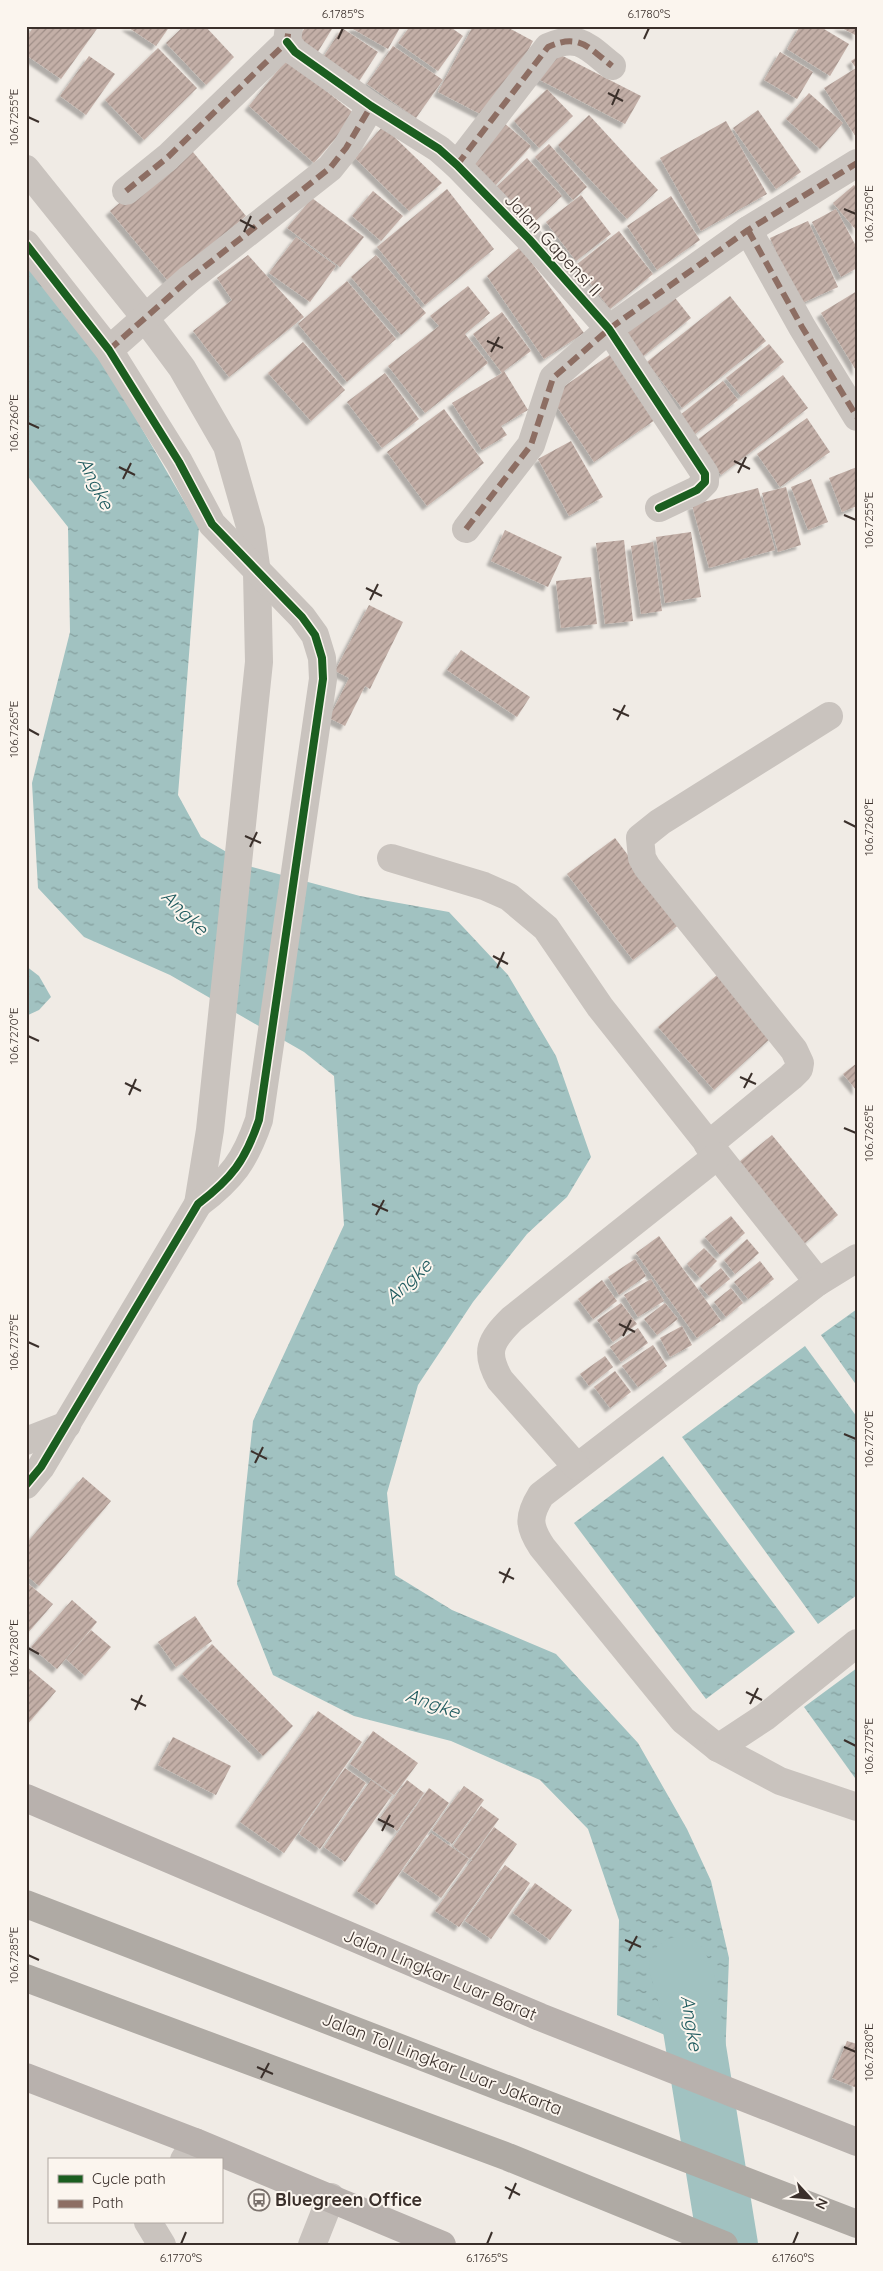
<svg xmlns="http://www.w3.org/2000/svg" width="883" height="2271" font-family="Quicksand,sans-serif">
<style>
.water{fill:url(#water-ripples)}
.lines{fill:none;stroke-linecap:round;stroke-linejoin:round}
.river{stroke:#a1c2c1;stroke-width:60}
.building{fill:url(#building-hatch);filter:url(#shadow)}
.minor{stroke:#c9c3be;stroke-width:28}
.major{stroke:#b8b1ad;stroke-width:28}
.highway{stroke:#afaaa4;stroke-width:28}
.quiet{stroke:#8d6e63;stroke-width:6;stroke-dasharray:12 6;stroke-linecap:butt}
.cycleway-casing{stroke:#fbf5ee;stroke-width:11}
.cycleway{stroke:#1b5e20;stroke-width:8}
.ticks{fill:none;stroke:#3b302b;stroke-width:2}
.labels{text-anchor:middle;stroke-width:4;stroke-linejoin:round;paint-order:stroke}
.street-label{font-size:18px;fill:#3b302b;stroke:#fbf5ee}
.poi-label{font-size:18px;font-weight:bold;fill:#3b302b;stroke:#fbf5ee;text-anchor:start}
.water-label{font-size:19px;font-style:italic;fill:#1f5a5e;stroke:#fbf5ee}
.neatline{fill:none;stroke:#3b302b;stroke-width:2}
.ticks-label{font-size:12px;text-anchor:middle;fill:#3b302b}
</style>
<defs>
<pattern id="water-ripples" width="26" height="14" patternUnits="userSpaceOnUse" patternTransform="scale(1.25)"><rect width="26" height="14" fill="#a1c2c1"/><path d="M2 4q2-2 4 0t4 0M15 11q2-2 4 0t4 0" fill="none" stroke="#849e9d"/></pattern>
<pattern id="building-hatch" width="6" height="6" patternUnits="userSpaceOnUse" patternTransform="scale(1.25)"><rect width="6" height="6" fill="#c3afa7"/><path d="M-1 1l2-2M0 6l6-6M5 7l2-2" fill="none" stroke="#a08f88"/></pattern>
<filter id="shadow"><feDropShadow dx="-4.5" dy="4.5" stdDeviation="1" flood-color="#0004"/></filter>
</defs>
<rect width="100%" height="100%" fill="#f0ebe5"/>
<g class="water">
<polygon points="26,265 98,353 199,527 178,795 201,837 252,867 360,896 449,912 508,975 556,1056 591,1157 567,1197 527,1234 473,1302 418,1385 387,1493 395,1575 452,1610 556,1654 638,1743 687,1829 711,1881 729,1958 725,2060 617,2015 619,1920 588,1829 540,1780 451,1741 354,1716 273,1675 237,1584 244,1506 253,1421 344,1225 334,1076 304,1052 170,975 84,937 38,888 32,783 70,632 68,527 26,474"/>
<polygon points="26,966 39,976 51,997 39,1010 26,1016"/>
<polygon points="857,1309 857,1386 821,1335"/>
<polygon points="805,1346 857,1417 857,1595 818,1624 682,1437"/>
<polygon points="663,1456 795,1632 706,1699 574,1523"/>
<polygon points="857,1668 857,1776 855,1778 804,1707"/>
</g>
<g class="lines">
<polyline class="river" points="679,1967 686,1986 728,2245"/>
</g>
<g class="building">
<polygon points="34,26 99,26 61,79 26,55 26,38"/>
<polygon points="126,26 170,26 156,46"/>
<polygon points="184,26 205,26 234,57 206,85 166,43"/>
<polygon points="306,26 328,26 332,29 314,58 294,45"/>
<polygon points="354,26 401,26 388,49 353,29"/>
<polygon points="410,26 449,26 463,36 438,71 398,43"/>
<polygon points="473,26 505,26 533,41 492,120 438,92"/>
<polygon points="800,26 819,26 849,44 830,76 787,49"/>
<polygon points="838,26 857,26 857,36"/>
<polygon points="342,28 378,52 356,86 320,62"/>
<polygon points="393,46 443,80 416,118 367,84"/>
<polygon points="158,48 197,88 144,140 105,100"/>
<polygon points="553,51 641,96 625,124 538,79"/>
<polygon points="780,52 813,72 797,99 764,80"/>
<polygon points="89,56 115,74 86,115 60,96"/>
<polygon points="857,57 857,136 856,137 824,88 856,68 851,61"/>
<polygon points="287,59 356,115 314,163 249,106"/>
<polygon points="547,89 573,116 539,148 514,121"/>
<polygon points="809,93 843,123 820,149 786,119"/>
<polygon points="758,110 801,172 776,189 733,128"/>
<polygon points="589,115 658,190 627,219 558,145"/>
<polygon points="726,121 767,194 701,231 660,158"/>
<polygon points="503,122 531,146 495,186 468,162"/>
<polygon points="383,126 442,183 409,211 355,158"/>
<polygon points="549,144 587,187 573,200 535,157"/>
<polygon points="188,146 246,216 168,281 110,211"/>
<polygon points="527,158 562,196 528,228 493,190"/>
<polygon points="854,185 857,188 857,231 833,203"/>
<polygon points="447,189 494,249 425,305 377,247"/>
<polygon points="373,191 403,216 381,241 352,216"/>
<polygon points="581,195 611,234 576,261 546,222"/>
<polygon points="671,196 700,240 657,270 627,226"/>
<polygon points="312,198 364,237 340,267 287,228"/>
<polygon points="836,209 857,248 857,268 841,277 812,222"/>
<polygon points="808,221 838,287 800,304 770,238"/>
<polygon points="619,231 653,274 610,309 576,265"/>
<polygon points="296,237 336,266 310,302 269,273"/>
<polygon points="520,247 584,333 544,359 487,276"/>
<polygon points="248,255 304,317 229,377 193,331 232,300 217,278"/>
<polygon points="376,255 426,313 401,335 351,277"/>
<polygon points="347,281 396,339 347,382 298,324"/>
<polygon points="468,286 490,313 465,334 488,363 425,413 388,366 439,326 430,316"/>
<polygon points="857,291 857,372 821,313"/>
<polygon points="672,294 691,318 641,358 622,334"/>
<polygon points="730,296 766,341 682,408 647,362"/>
<polygon points="502,312 531,351 504,371 528,410 501,426 507,435 482,450 452,403 502,373 473,334"/>
<polygon points="303,342 345,390 311,421 268,373"/>
<polygon points="769,344 784,362 741,396 726,378"/>
<polygon points="611,354 655,420 594,462 550,396"/>
<polygon points="385,373 419,419 382,448 347,402"/>
<polygon points="783,375 808,408 721,475 696,441"/>
<polygon points="723,381 738,400 694,435 679,416"/>
<polygon points="444,409 484,463 427,506 387,452"/>
<polygon points="807,418 830,452 780,487 757,454"/>
<polygon points="571,441 603,497 569,516 538,459"/>
<polygon points="857,467 857,506 842,512 829,478"/>
<polygon points="811,479 828,522 808,530 791,487"/>
<polygon points="786,487 801,545 778,552 762,493"/>
<polygon points="758,488 775,550 709,568 692,505"/>
<polygon points="505,530 562,557 548,587 491,561"/>
<polygon points="691,532 701,597 665,603 656,537"/>
<polygon points="624,540 633,621 605,624 596,543"/>
<polygon points="653,542 662,611 641,614 631,546"/>
<polygon points="591,577 597,624 561,628 556,581"/>
<polygon points="369,605 403,622 370,689 365,686 345,726 329,718 349,678 335,671"/>
<polygon points="461,650 530,697 517,717 447,670"/>
<polygon points="615,838 680,924 633,960 567,874"/>
<polygon points="718,974 773,1036 714,1090 658,1027"/>
<polygon points="857,1063 857,1091 843,1074"/>
<polygon points="772,1135 838,1215 799,1248 733,1167"/>
<polygon points="731,1216 745,1233 720,1255 705,1237"/>
<polygon points="659,1236 721,1321 697,1338 636,1253"/>
<polygon points="747,1239 759,1253 735,1274 724,1260"/>
<polygon points="704,1248 717,1261 700,1278 687,1264"/>
<polygon points="635,1259 646,1276 619,1295 608,1277"/>
<polygon points="760,1261 774,1279 748,1299 734,1282"/>
<polygon points="721,1268 730,1279 709,1296 700,1286"/>
<polygon points="651,1279 664,1301 638,1317 624,1295"/>
<polygon points="602,1280 617,1301 593,1319 578,1299"/>
<polygon points="731,1288 743,1303 726,1317 714,1302"/>
<polygon points="621,1303 637,1324 613,1342 597,1320"/>
<polygon points="665,1303 678,1319 657,1335 644,1319"/>
<polygon points="682,1326 692,1345 670,1357 660,1338"/>
<polygon points="638,1328 648,1343 621,1362 610,1347"/>
<polygon points="653,1345 667,1366 638,1387 622,1366"/>
<polygon points="605,1356 613,1367 589,1386 580,1374"/>
<polygon points="615,1371 631,1392 610,1408 594,1387"/>
<polygon points="83,1477 111,1501 39,1586 26,1575 26,1544"/>
<polygon points="26,1582 53,1604 26,1635"/>
<polygon points="72,1600 97,1622 57,1669 31,1647"/>
<polygon points="195,1616 212,1641 176,1667 158,1642"/>
<polygon points="91,1630 111,1647 85,1676 66,1659"/>
<polygon points="212,1644 293,1726 263,1756 182,1674"/>
<polygon points="26,1666 56,1691 26,1726"/>
<polygon points="318,1711 362,1742 284,1853 240,1822"/>
<polygon points="373,1731 418,1763 394,1795 350,1764"/>
<polygon points="173,1737 231,1766 216,1795 158,1765"/>
<polygon points="345,1768 366,1783 320,1849 299,1834"/>
<polygon points="371,1780 392,1795 345,1862 324,1847"/>
<polygon points="407,1780 424,1793 397,1831 380,1818"/>
<polygon points="464,1786 484,1800 452,1844 432,1830"/>
<polygon points="429,1788 449,1803 377,1905 357,1891"/>
<polygon points="481,1806 499,1819 470,1859 453,1846"/>
<polygon points="494,1827 517,1844 459,1927 435,1911 471,1861 473,1861 471,1860"/>
<polygon points="431,1833 469,1859 441,1898 403,1871"/>
<polygon points="505,1865 530,1883 491,1939 465,1921"/>
<polygon points="535,1883 572,1910 550,1940 513,1913"/>
<polygon points="847,2041 857,2044 857,2088 832,2078"/>
</g>
<g class="lines">
<g class="minor">
<polyline points="287,42 295,52 371,106 439,149 457,165 529,239 609,329 705,474 705,482 697,490 659,508"/>
<path d="M457 165 548 47C579 33 588 47 612 66"/>
<polyline points="26,169 136,306 182,368 227,446 251,530 257,573 259,662 210,1130 198,1204"/>
<polyline points="126,191 168,157 287,42 289,26"/>
<polyline points="748,230 802,327 857,417"/>
<path d="M26 244 109 350 179 462 212 524 302 617 315 635 322 658 323 679 259 1120C245 1161 232 1178 198 1204L41 1467 26 1485"/>
<polyline points="109,350 189,279 330,168 346,148 371,106"/>
<polyline points="466,529 531,445 553,378 609,329 748,230 857,163"/>
<polyline points="391,858 484,886 509,897 546,928 600,1007 818,1282 857,1258"/>
<polyline points="708,1145 791,1077 799,1069 800,1063 794,1050 647,867 642,858 640,838 660,822 829,716"/>
<path d="M818 1282 541 1495C528 1516 528 1526 542 1547L683 1720 718 1748 780 1781 857 1807"/>
<polyline points="26,1441 67,1425"/>
<path d="M576 1466 500 1380C484 1352 490 1341 512 1319L717 1156"/>
<polyline points="718,1748 765,1717 857,1643"/>
<polyline points="184,2160 195,2142"/>
<polyline points="148,2222 162,2245"/>
<polyline points="312,2245 331,2197"/>
</g>
<g class="major">
<polyline points="26,1798 540,2017 857,2142"/>
<polyline points="26,2077 195,2142 442,2245"/>
</g>
<g class="highway">
<polyline points="26,1904 857,2224"/>
<polyline points="26,1978 508,2157 724,2245"/>
</g>
<g class="quiet">
<path d="M457 165 548 47C579 33 588 47 612 66"/>
<polyline points="126,191 168,157 287,42 289,26"/>
<polyline points="748,230 802,327 857,417"/>
<polyline points="109,350 189,279 330,168 346,148 371,106"/>
<polyline points="466,529 531,445 553,378 609,329 748,230 857,163"/>
</g>
<g class="cycleway-casing">
<g id="cycleway">
<polyline points="287,42 295,52 371,106 439,149 457,165 529,239 609,329 705,474 705,482 697,490 659,508"/>
<path d="M26 244 109 350 179 462 212 524 302 617 315 635 322 658 323 679 259 1120C245 1161 232 1178 198 1204L41 1467 26 1485"/>
</g>
</g>
<use href="#cycleway" class="cycleway"/>
</g>
<path class="ticks" d="M338 39 343 28M644 39 649 28M608 93 623 101M612 105 619 89M28 117 39 122M844 209 856 214M240 220 255 228M244 232 251 216M487 341 503 348M491 352 499 337M28 423 39 428M734 461 750 469M119 467 135 475M738 473 746 457M123 479 131 463M844 515 856 520M366 588 382 596M370 600 378 584M613 709 629 716M617 720 625 705M28 729 39 735M844 821 856 827M245 836 261 843M250 847 257 832M493 956 508 964M497 968 504 952M28 1036 39 1041M740 1077 756 1084M125 1083 141 1091M744 1088 752 1073M129 1095 136 1079M844 1128 856 1133M372 1204 388 1211M376 1215 384 1200M619 1324 635 1332M623 1336 631 1320M28 1342 39 1347M844 1434 856 1439M251 1451 267 1459M255 1463 263 1447M499 1572 514 1579M503 1583 510 1568M28 1648 39 1654M746 1692 762 1700M131 1699 146 1706M750 1704 758 1688M135 1710 142 1695M844 1740 856 1746M378 1819 394 1827M382 1831 390 1815M625 1940 641 1947M629 1951 637 1936M28 1955 39 1960M844 2047 856 2052M257 2067 273 2074M261 2078 269 2063M505 2187 520 2195M509 2199 516 2183M181 2244 186 2232M487 2244 492 2232M793 2244 798 2232"/>
<defs>
<g id="bus-ring" transform="scale(1.125)"><circle r="9.5" fill="#fbf5ee" stroke="#7a716c" stroke-width="1.5"/><path d="M-5-6H5V4H4V6H2V4H-2V6H-4V4H-5ZM-3.5-4V0h7V-4ZM-3.5 1.2v1.5H-2V1.2ZM2 1.2v1.5H3.5V1.2Z" fill="#7a716c"/></g>
</defs>
<g fill-rule="evenodd">
<use href="#bus-ring" x="259" y="2200"/>
</g>
<g class="labels">
<g class="street-label">
<text transform="translate(553 245) rotate(47)" y="6">Jalan Gapensi II</text>
<text transform="translate(440 1975) rotate(23)" y="6">Jalan Lingkar Luar Barat</text>
<text transform="translate(442 2064) rotate(21)" y="6">Jalan Tol Lingkar Luar Jakarta</text>
</g>
<g class="poi-label">
<text x="275" y="2206">Bluegreen Office</text>
</g>
<g class="water-label">
<text transform="translate(96 483) rotate(63)" y="7">Angke</text>
<text transform="translate(185 912) rotate(44)" y="7">Angke</text>
<text transform="translate(408 1281) rotate(-43)" y="7">Angke</text>
<text transform="translate(433 1703) rotate(19)" y="7">Angke</text>
<text transform="translate(692 2023) rotate(81)" y="7">Angke</text>
</g>
</g>
<rect width="883" height="2271" fill="none" stroke="#fbf5ee" stroke-width="55"/>
<rect x="48" y="2158" width="175" height="65" fill="#fbf5ee" stroke="#aea6a0"/>
<rect x="58" y="2175" width="25" height="8" fill="#1b5e20" stroke="#aea6a0"/>
<text x="92" y="2184" font-size="15" fill="#3b302b">Cycle path</text>
<rect x="58" y="2200" width="25" height="8" fill="#8d6e63" stroke="#aea6a0"/>
<text x="92" y="2208" font-size="15" fill="#3b302b">Path</text>
<g transform="translate(810 2198) rotate(116)" stroke="#fbf5ee" stroke-width="4" paint-order="stroke">
<path d="M0-4L9 19L0 12L-9 19Z" fill="#3b302b"/>
<text y="-8" font-size="14" font-weight="bold" text-anchor="middle" fill="#3b302b">N</text>
</g>
<rect x="28" y="28" width="828" height="2216" class="neatline"/>
<g class="ticks-label">
<text x="343" y="18">6.1785°S</text>
<text x="649" y="18">6.1780°S</text>
<text transform="translate(14 117) rotate(-90)" y="4">106.7255°E</text>
<text transform="translate(869 214) rotate(-90)" y="4">106.7250°E</text>
<text transform="translate(14 423) rotate(-90)" y="4">106.7260°E</text>
<text transform="translate(869 520) rotate(-90)" y="4">106.7255°E</text>
<text transform="translate(14 729) rotate(-90)" y="4">106.7265°E</text>
<text transform="translate(869 827) rotate(-90)" y="4">106.7260°E</text>
<text transform="translate(14 1036) rotate(-90)" y="4">106.7270°E</text>
<text transform="translate(869 1133) rotate(-90)" y="4">106.7265°E</text>
<text transform="translate(14 1342) rotate(-90)" y="4">106.7275°E</text>
<text transform="translate(869 1439) rotate(-90)" y="4">106.7270°E</text>
<text transform="translate(14 1648) rotate(-90)" y="4">106.7280°E</text>
<text transform="translate(869 1746) rotate(-90)" y="4">106.7275°E</text>
<text transform="translate(14 1955) rotate(-90)" y="4">106.7285°E</text>
<text transform="translate(869 2052) rotate(-90)" y="4">106.7280°E</text>
<text x="181" y="2262">6.1770°S</text>
<text x="487" y="2262">6.1765°S</text>
<text x="793" y="2262">6.1760°S</text>
</g>
</svg>
